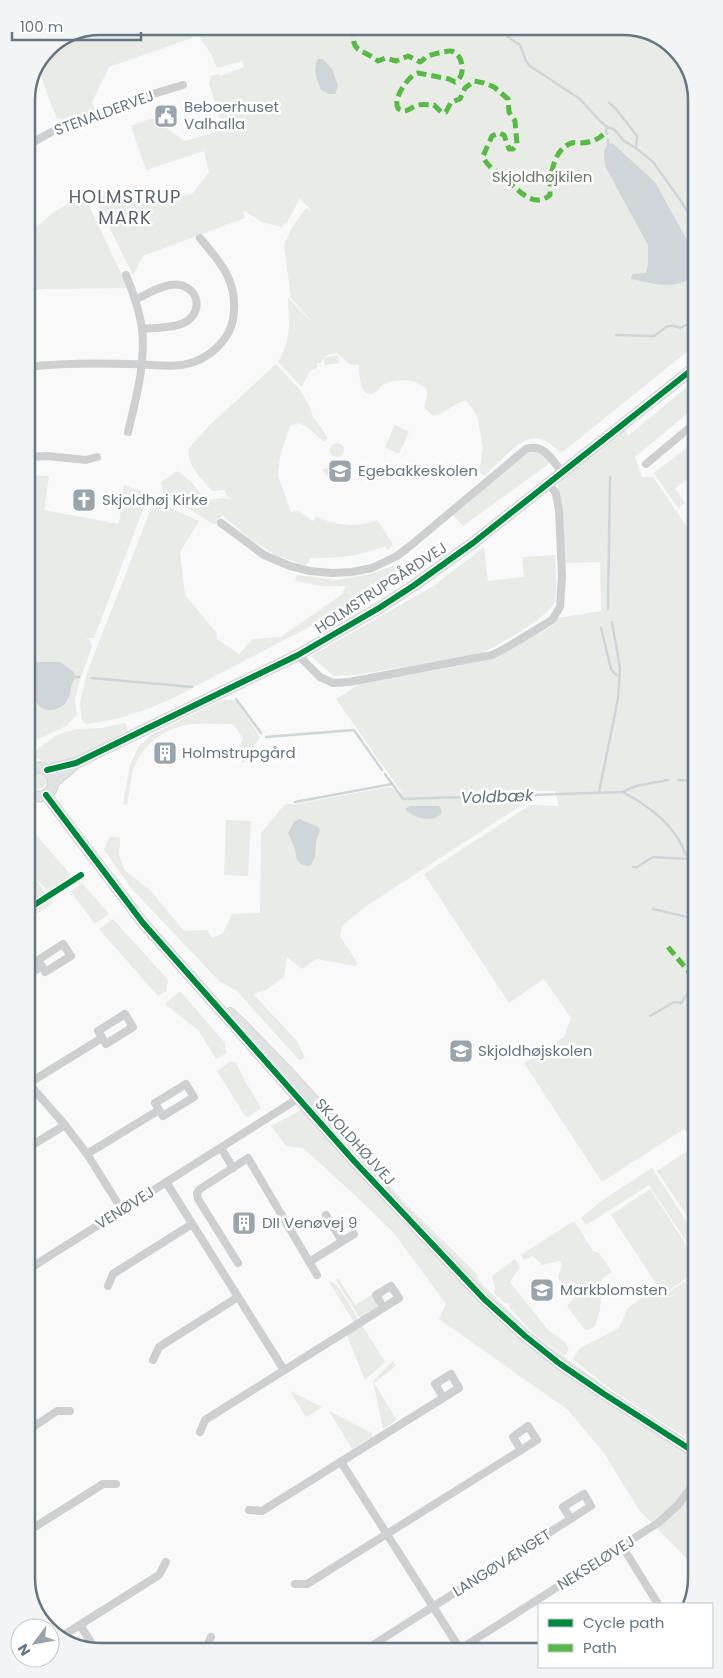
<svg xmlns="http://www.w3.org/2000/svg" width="723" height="1678" font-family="Poppins,sans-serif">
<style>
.green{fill:#e8ebe6}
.water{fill:#ced6d9}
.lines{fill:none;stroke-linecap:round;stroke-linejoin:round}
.stream{stroke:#ced6d9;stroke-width:2.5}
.secondary-casing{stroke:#d5d6d7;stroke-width:12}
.street{stroke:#cecfd0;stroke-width:8}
.secondary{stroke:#e1e2e2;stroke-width:10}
.quiet{stroke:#58b947;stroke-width:5;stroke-dasharray:10 5;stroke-linecap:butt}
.cycleway-casing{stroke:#fff;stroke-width:9}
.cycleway{stroke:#00873e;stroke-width:6}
.labels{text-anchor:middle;stroke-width:5;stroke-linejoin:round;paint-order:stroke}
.poi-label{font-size:15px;fill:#657683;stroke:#fff;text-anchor:start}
.street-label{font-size:15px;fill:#657683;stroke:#fff}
.park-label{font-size:15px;fill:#687a64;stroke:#fff}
.water-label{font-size:16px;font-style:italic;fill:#60757c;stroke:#fff}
.quarter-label{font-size:18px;letter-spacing:1px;fill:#57646e;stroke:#fff}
.rim{fill:none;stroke:#657683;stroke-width:2.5}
</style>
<rect width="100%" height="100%" fill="#f9f9f9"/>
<g class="green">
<polygon points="100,26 190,26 192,38 109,67 92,102 95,110 67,121 57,118 46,91 39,69 48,48"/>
<path d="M192 26H628L668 42 693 77 694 346 564 451 560 452C538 432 528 435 507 454 499 462 491 469 484 476L481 474 480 469 483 448 477 415 466 400C455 403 444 414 433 416L424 407C425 401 430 393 425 388 416 379 396 378 384 384 379 387 375 396 368 394 360 391 359 372 359 365L349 364 337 353 327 355 323 358 338 355 339 363 325 365 323 358 321 363H317V368L310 371 302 387 278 362C292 336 289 327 288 298L314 324 291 298 284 246 291 229 306 208 313 212 298 197 299 200 288 221 281 227 262 222 243 210 245 218 143 256 133 275 95 198 121 189 133 201 146 205 154 204 193 193 209 172 204 151 146 170 131 126 152 118 185 141 223 130 209 83 211 76 219 74 220 76 244 67 242 61 217 68 211 54Z"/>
<polygon points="84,195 128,288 45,289 27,291 27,235 54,212"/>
<path d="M276 364 299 389 309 405 312 415 328 438 324 442 306 426 298 423 290 426 280 456 278 476 291 512 298 511 313 521 316 516C336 526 357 528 377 520L393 544 388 549 385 546C354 557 341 558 309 558V562L305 565 277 556 249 538 222 515 216 524H213L186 507 164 496 161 482 177 471C190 479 198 489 206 501L221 498 233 499 228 497 224 490 212 491C202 479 185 464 189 448L210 425Z"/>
<polygon points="694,381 694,408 635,457 642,477 653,477 694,537 696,1130 687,1133 684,1129 602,1182 524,1063 564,1037 571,1018 544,979 509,1003 424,874 530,805 559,806 555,791 476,790 494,797 514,796 522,801 520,806 365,907 342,926 340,936 358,964 355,966 317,959 302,969 287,957 284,977 266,990 253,994 297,1041 305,1058 299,1060 237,991 219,981 131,888 104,850 110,836 120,838 119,854 124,870 149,889 184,931 207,930 212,938 223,933 232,914 260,913 261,833 285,804 295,804 389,787 402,793 336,699 361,683 449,668 490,659 554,625 557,618 601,611 600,562 564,563 563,512 557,490 559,482 625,429 628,436"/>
<polygon points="395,425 409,432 399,454 385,447"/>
<polygon points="694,442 694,475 675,488 685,503 678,508 654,473"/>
<circle cx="337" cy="450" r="7"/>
<polygon points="534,451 544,455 550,463 463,526 453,515 523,455"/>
<polygon points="345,467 347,468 335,482 323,471 323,469"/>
<polygon points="27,475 49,476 44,510 119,524 124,485 149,494 94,638 85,638 89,639 92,646 79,683 75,699 77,715 66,726 38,739 28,727"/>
<path d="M154 501 199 521 180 552 185 595 216 632 217 639 239 654 253 639 281 637 341 595 346 586H322L295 581 297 575 336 580 370 574 401 563 398 571 334 614 173 698C145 711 116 721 85 724L82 720 80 703 87 673Z"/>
<path d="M484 547 488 581 524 577 522 557 555 555C555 567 558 591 555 601 548 619 495 647 477 655L355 675 334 676 311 656 432 587Z"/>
<path d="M222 700H236L260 737 244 763 242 762 240 746 243 738 233 724C220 724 207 723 194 724 171 725 145 742 136 763 130 776 130 792 127 805L123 804 130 765 139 746 151 735Z"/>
<path d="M125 723 128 730C109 739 70 763 52 763 44 763 37 758 31 754L54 737 65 732 79 729 101 728Z"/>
<circle cx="39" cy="781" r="8"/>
<polygon points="226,820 251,821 248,876 224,875"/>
<polygon points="28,826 71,875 55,887 47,890 34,877 53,903 28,919"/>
<polygon points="82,883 109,914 95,924 71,892"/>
<polygon points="113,919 168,980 166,991 158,996 99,929"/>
<polygon points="179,992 181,992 224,1042 227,1053 216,1059 199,1031 165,1004"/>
<polygon points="231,1061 236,1063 245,1081 260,1106 260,1109 248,1117 245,1116 217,1071"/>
<polygon points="314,1103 407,1205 478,1275 478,1280 530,1332 596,1380 696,1458 697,1569 639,1510 604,1453 568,1410 439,1319 446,1304 394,1233 358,1198 303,1148 286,1146 271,1126"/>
<polygon points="696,1145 696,1229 657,1171"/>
<polygon points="652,1168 696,1236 696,1256 649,1185 586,1225 581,1218 600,1202"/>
<polygon points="650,1189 696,1260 696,1272 663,1294 611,1215"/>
<polygon points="572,1222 575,1222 593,1251 599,1253 612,1272 602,1279 600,1310 595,1326 589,1330 585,1330 567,1306 574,1298 558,1278 562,1265 560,1261 542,1265 533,1256 524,1260 521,1255"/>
<polygon points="515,1259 520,1267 510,1282 548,1330 566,1343 569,1350 564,1356 532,1332 509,1307 510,1304 504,1302 494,1293 495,1288 492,1276"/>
<polygon points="696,1274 696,1444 609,1388 573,1359 580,1348 619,1328 628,1308 647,1294 664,1295"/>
<polygon points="338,1278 355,1305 373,1294 378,1306 362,1317 359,1317 336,1280"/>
<polygon points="328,1280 337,1285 358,1319 354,1322"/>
<polygon points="362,1325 385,1362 365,1380 347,1336"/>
<polygon points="393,1361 396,1366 374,1383 397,1420 383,1429 373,1381"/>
<polygon points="290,1391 322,1407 306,1417"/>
<polygon points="329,1411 372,1433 372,1437 352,1449"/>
</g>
<g class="water">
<path d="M318 59H323L332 69 338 86 335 94H329L321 90C317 80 312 69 318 59Z"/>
<path d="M612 143 655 182 688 242 693 268V278C666 290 658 284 631 279V277L633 274 646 273 648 265V245L606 168C604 159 601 146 612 143Z"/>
<path d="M37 662H60L74 672C76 678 73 681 71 687 70 691 70 696 68 699 61 713 39 715 35 698 33 692 36 684 35 678L29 672V667Z"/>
<path d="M410 806H439L442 811C437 825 412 818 405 809Z"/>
<polygon points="299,819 318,827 320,830 316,842 315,857 311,865 308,866 302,865 297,860 295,849 288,833 294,822"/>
</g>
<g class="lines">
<g class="stream">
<polyline points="501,26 508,37 520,45 526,61 530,66 580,99 599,120 607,127 614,129 624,141 636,148 653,162 681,201 693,221"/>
<polyline points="609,103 616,109 637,136 636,148"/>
<polyline points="607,127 606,130 607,134"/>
<polyline points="608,144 608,140"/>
<polyline points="616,335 650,336 654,336 668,326 674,326 680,328 690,323 694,314"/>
<polyline points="608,609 610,477"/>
<polyline points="601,628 611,669 615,674 619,676"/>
<polyline points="75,677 79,677"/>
<polyline points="92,678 192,687"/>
<polyline points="236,699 261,733"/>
<polyline points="266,737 354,730 382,770"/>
<polyline points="385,774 403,799 622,792 636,786 668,780"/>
<polyline points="678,780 695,781"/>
<polyline points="599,792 618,699 620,668 612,622"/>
<path d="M622 792C644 803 663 816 677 837 684 848 688 861 695 872"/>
<polyline points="295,802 392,784"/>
<polyline points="633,867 637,867 653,857 688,859"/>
<polyline points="653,909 695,919"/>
<polyline points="650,1016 674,1002 681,1003 695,983"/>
</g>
<g class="secondary-casing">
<g id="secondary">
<polyline points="47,770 76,763 228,689 298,655 379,608 413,586 473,543 694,368"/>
<path d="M28 772C49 755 64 789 43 796 37 798 33 795 28 792"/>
<polyline points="53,783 75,764"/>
<polyline points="46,795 143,923 354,1161 484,1299 525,1336 560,1364 604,1394 696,1453"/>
<path d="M230 1013C285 1066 337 1124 384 1184"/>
</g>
</g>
<g class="street">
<path d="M27 146C74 116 129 101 183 85"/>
<path d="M126 275C133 292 139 309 142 328 146 363 136 398 128 432"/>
<path d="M136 299C148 294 166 282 180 285 202 290 202 317 181 324 172 328 152 328 142 329"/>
<path d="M27 367C61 363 95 363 130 364 150 364 175 369 194 362 212 355 230 339 233 319 239 283 222 264 200 238"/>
<polyline points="27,457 47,456 86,460 97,457"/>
<polyline points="646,464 694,424"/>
<path d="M221 523 264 555 290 566 310 571 332 573 352 572 372 568 397 556 410 546 526 449C544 443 552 460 562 472"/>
<polyline points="298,655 320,677 333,683 349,682 492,655 504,649 552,620 560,607 562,576 559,510 556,494 549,483"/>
<polygon points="63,944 71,956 45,972 38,960"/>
<polyline points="29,974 42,966"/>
<polygon points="125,1014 133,1027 106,1044 98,1031"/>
<polyline points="29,1083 102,1038"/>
<polyline points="29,1084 65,1125 87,1154 122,1210"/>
<polyline points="29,1147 65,1125"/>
<polyline points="221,1148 233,1168"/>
<polyline points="87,1154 159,1110 163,1116 194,1097 186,1084 155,1103 159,1110"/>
<polyline points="166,1182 284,1370"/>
<polyline points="326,1215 342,1241"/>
<polyline points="309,1262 354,1234"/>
<polyline points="238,1263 198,1199 197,1193 200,1189 248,1158 317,1275"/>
<polyline points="29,1269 302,1096"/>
<polyline points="108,1286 113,1274 192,1224"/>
<polyline points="153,1360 159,1347 238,1297"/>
<polyline points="30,1429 57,1411 70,1411"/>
<polyline points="200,1432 205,1420 399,1298 391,1286 376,1295 383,1307"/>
<polyline points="341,1462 460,1649"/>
<polyline points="249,1510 262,1511 459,1388 451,1374 435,1384 443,1397"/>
<polyline points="30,1530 103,1484 116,1484"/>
<polyline points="622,1546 658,1604"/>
<polyline points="295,1584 307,1584 537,1440 528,1426 513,1437 521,1450"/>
<polyline points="80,1625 97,1652"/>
<polyline points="59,1638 159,1575 166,1562"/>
<polyline points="460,1649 658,1523 678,1505 696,1481"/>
<polyline points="365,1650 591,1506 584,1494 563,1507 571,1519"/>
<polyline points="201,1651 206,1648 211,1637"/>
</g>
<use href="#secondary" class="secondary"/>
<g class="quiet">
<path d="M353 26C352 55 358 46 378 61L386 58 396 61 408 56 420 62C422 61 424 59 426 57 429 55 446 51 449 51 462 50 468 75 455 82L449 79 418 73C409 74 389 103 400 110 407 114 412 106 418 105 423 104 429 105 434 105L441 112H446L451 102 460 99 465 88 474 81 484 83 494 87 508 99 509 112 515 121 517 144 513 149H509L504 135 499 133 492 136 483 156C487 167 495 170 504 178 517 188 533 210 550 195 550 178 552 149 572 143 574 142 578 143 580 143 590 143 598 140 605 133"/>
<polyline points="668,947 695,979"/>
<polyline points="695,996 695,1001"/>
</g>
<g class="cycleway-casing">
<g id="cycleway">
<polyline points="47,770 76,763 228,689 298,655 379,608 413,586 473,543 694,368"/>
<polyline points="46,795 143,923 354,1161 484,1299 525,1336 560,1364 604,1394 696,1453"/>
<polyline points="28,909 81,875"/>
</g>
</g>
<use href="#cycleway" class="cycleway"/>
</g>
<defs>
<g id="civic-square" transform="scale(1.25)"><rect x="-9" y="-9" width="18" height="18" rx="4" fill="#99a4ac" stroke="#fff"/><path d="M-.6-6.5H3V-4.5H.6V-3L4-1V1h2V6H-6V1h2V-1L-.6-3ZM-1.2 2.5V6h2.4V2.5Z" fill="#fff"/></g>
<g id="school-square" transform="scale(1.25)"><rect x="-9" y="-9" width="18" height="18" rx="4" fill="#99a4ac" stroke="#fff"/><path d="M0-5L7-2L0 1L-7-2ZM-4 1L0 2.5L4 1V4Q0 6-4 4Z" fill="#fff"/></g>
<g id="church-square" transform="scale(1.25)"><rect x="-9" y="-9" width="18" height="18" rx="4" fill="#99a4ac" stroke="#fff"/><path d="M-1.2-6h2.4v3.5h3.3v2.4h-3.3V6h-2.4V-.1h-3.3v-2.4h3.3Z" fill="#fff"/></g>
<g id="building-square" transform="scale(1.25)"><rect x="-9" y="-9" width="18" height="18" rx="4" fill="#99a4ac" stroke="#fff"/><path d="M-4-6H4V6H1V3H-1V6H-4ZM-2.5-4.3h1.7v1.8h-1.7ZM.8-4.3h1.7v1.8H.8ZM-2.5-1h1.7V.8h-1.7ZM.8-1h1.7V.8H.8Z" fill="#fff"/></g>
</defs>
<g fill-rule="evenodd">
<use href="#civic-square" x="166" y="116"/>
<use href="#school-square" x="340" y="471"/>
<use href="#church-square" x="84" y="500"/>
<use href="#building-square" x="165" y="753"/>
<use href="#school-square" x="461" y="1051"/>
<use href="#building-square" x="244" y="1223"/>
<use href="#school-square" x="542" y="1290"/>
</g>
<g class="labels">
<g class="poi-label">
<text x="184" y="112">Beboerhuset<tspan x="184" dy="17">Valhalla</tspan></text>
<text x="358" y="476">Egebakkeskolen</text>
<text x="102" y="505">Skjoldhøj Kirke</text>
<text x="182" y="758">Holmstrupgård</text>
<text x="478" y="1056">Skjoldhøjskolen</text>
<text x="262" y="1228">DII Venøvej 9</text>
<text x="560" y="1295">Markblomsten</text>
</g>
<g class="street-label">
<text transform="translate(104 113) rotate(-20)" y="5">STENALDERVEJ</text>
<text transform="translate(381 588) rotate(-33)" y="5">HOLMSTRUPGÅRDVEJ</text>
<text transform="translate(355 1142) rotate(48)" y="5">SKJOLDHØJVEJ</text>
<text transform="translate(125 1208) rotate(-32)" y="5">VENØVEJ</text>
<text transform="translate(502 1563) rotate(-32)" y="5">LANGØVÆNGET</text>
<text transform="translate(596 1563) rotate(-32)" y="5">NEKSELØVEJ</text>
</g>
<g class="park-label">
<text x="542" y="182">Skjoldhøjkilen</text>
</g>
<g class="water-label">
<text transform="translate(497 796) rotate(-2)" y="6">Voldbæk</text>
</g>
<g class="quarter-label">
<text x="125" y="203">HOLMSTRUP<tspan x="125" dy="21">MARK</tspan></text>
</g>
</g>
<path d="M0 0H723V1678H0ZM100 35H623A65 65 0 0 1 688 100V1578A65 65 0 0 1 623 1643H100A65 65 0 0 1 35 1578V100A65 65 0 0 1 100 35Z" fill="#f3f4f5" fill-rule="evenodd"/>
<path class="rim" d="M100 35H623A65 65 0 0 1 688 100V1578A65 65 0 0 1 623 1643H100A65 65 0 0 1 35 1578V100A65 65 0 0 1 100 35Z"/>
<rect x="538" y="1603" width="175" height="65" fill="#ffffff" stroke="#c1c8cd"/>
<rect x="548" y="1619" width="25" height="8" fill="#00873e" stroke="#c1c8cd"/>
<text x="583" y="1628" font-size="15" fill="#657683">Cycle path</text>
<rect x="548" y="1644" width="25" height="8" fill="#58b947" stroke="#c1c8cd"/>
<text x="583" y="1653" font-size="15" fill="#657683">Path</text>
<g transform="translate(35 1643) rotate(238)"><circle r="24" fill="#ffffff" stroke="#c1c8cd"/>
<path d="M0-4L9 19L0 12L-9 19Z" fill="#99a4ac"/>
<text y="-8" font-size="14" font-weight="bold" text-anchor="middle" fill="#657683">N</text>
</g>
<path d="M12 32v8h129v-8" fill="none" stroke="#657683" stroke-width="2.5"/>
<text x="20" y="32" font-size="15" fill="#657683" stroke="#ffffff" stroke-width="4" paint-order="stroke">100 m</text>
</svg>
